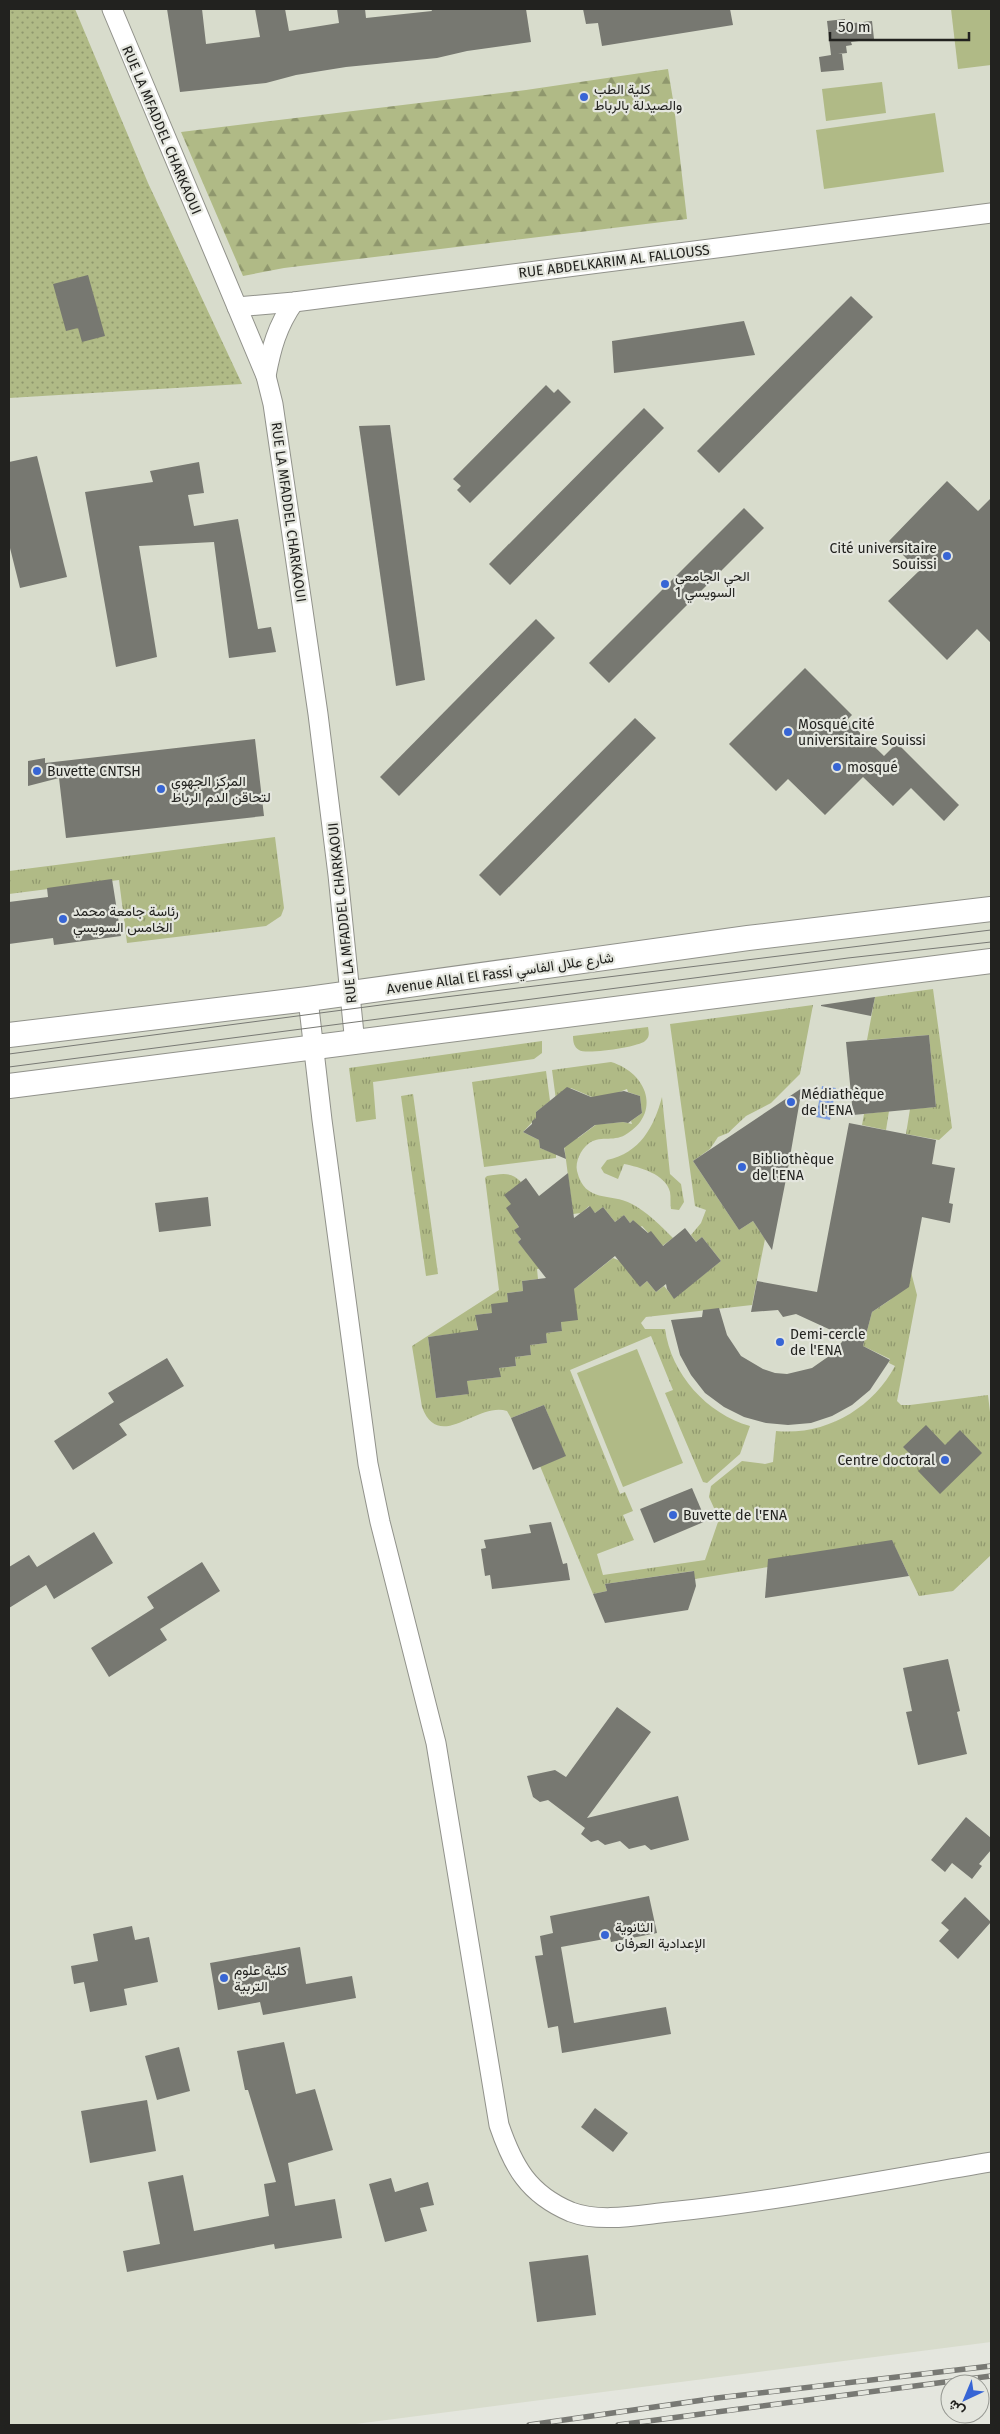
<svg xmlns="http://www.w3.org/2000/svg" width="1000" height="2434" font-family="'Fira Sans',Vazirmatn,sans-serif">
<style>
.built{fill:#d8dccc}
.grass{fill:url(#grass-tufts)}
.forest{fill:url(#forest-firs)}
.garden{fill:url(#garden-dots)}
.pitch{fill:#b0ba86}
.water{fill:url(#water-ripples)}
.building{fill:#777871}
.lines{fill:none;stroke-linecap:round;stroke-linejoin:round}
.minor-casing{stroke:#91928b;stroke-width:21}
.tertiary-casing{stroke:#91928b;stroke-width:26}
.minor{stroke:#fff;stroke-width:19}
.tertiary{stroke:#fff;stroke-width:24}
.tram{stroke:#787974;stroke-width:1}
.rail-casing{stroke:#787974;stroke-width:5.5}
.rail{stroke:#e4e6de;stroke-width:4;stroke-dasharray:11;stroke-linecap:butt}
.poi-dot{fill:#3765d5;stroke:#e4e6de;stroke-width:2}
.labels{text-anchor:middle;stroke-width:4.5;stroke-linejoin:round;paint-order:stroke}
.poi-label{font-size:14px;fill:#22221f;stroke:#e4e6de;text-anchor:start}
.street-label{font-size:14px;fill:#22221f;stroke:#e4e6de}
</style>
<defs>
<pattern id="grass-tufts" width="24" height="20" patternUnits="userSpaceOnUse" patternTransform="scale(1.25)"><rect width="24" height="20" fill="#b0ba86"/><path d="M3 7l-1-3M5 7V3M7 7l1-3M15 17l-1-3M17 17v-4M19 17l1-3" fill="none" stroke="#8f976d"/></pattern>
<pattern id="forest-firs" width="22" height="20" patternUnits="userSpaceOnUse" patternTransform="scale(1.25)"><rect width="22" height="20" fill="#b0ba86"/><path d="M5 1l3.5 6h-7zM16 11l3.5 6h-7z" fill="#8f976d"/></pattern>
<pattern id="garden-dots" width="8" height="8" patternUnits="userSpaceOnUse" patternTransform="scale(1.25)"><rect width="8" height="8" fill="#b0ba86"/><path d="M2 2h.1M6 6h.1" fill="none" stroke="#8f976d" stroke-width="1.8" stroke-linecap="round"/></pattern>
<pattern id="water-ripples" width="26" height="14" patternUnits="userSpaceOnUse" patternTransform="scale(1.25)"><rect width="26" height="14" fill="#7f9fe0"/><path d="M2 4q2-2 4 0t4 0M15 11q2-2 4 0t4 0" fill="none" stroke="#6881b5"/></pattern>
</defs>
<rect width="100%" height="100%" fill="#e4e6de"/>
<polygon class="built" points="9,9 991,9 991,2342 348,2425 9,2425"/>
<g class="grass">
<polygon points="275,837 284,908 281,916 266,926 127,943 119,880 9,894 9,871"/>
<polygon points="933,989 952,1128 939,1140 906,1134 910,1109 936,1107 929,1035 867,1040 875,997"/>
<path d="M813 1005 800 1074 771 1103 746 1116 728 1133 718 1137 710 1149 693 1161 739 1230 753 1221 765 1239 752 1305 646 1317 641 1323 645 1329H665C671 1374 707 1414 750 1426L740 1454 707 1483 703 1482 665 1393 673 1390 651 1336 570 1370 620 1494 625 1492 633 1511 623 1515 634 1540 597 1554 603 1575 705 1560 719 1519 709 1497 711 1486 742 1461 765 1464 773 1462 776 1431C825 1436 872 1409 895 1366L889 1363 890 1359 863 1346 872 1312 890 1300 911 1272 917 1295 897 1401 901 1405H910L988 1395 991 1421V1555L953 1591 919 1596 892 1541 768 1567 695 1579 693 1571 605 1584 607 1591 593 1594 540 1466 565 1456 544 1405 511 1418 507 1411C478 1401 439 1453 422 1407L412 1346 499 1290 485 1178 487 1176C501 1174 511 1171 521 1182 514 1199 507 1212 519 1227L515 1230 521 1239 518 1242 525 1250 554 1267 537 1269 538 1279 522 1281 523 1291 507 1293 508 1302 492 1313 476 1315 478 1335 460 1333 428 1337 436 1398 468 1394 467 1381 500 1377 499 1368 516 1366 515 1357 531 1355 530 1345 547 1343 546 1333 562 1331 561 1322 574 1289 613 1258 636 1267 640 1287 647 1281 656 1292 664 1286 674 1298 721 1261 702 1237 696 1242 691 1235 701 1223 706 1210 695 1206 670 1024Z"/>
<path d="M648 1027C649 1033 650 1037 645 1041 639 1047 585 1055 579 1050 574 1047 573 1042 573 1036Z"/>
<polygon points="542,1041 542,1053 534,1059 373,1082 376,1119 356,1122 349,1068"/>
<path d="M611 1062C648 1073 662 1114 625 1135 613 1142 599 1135 588 1144 581 1150 575 1161 577 1171 585 1204 610 1192 632 1204 647 1212 661 1226 673 1238L661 1247 642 1226 639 1228 633 1220 630 1223 624 1215 615 1222 603 1207 595 1213 589 1206 581 1213 573 1214 563 1137 578 1138 601 1121 602 1124 623 1122 632 1124 631 1121 642 1113 640 1096 628 1092 627 1089 599 1100 571 1088 556 1100 552 1070Z"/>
<polygon points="546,1071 550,1101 536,1112 536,1118 523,1132 539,1140 540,1148 556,1154 556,1158 484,1167 472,1082"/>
<polygon points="413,1094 438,1274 426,1276 401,1096"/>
<path d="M662 1097 670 1174 681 1184 684 1202 679 1210 671 1209C670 1204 671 1197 670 1192 666 1174 639 1167 624 1164L618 1179 604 1173 601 1168 607 1160C640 1153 654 1127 662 1097Z"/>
<polygon points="889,1111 886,1130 862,1125 864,1114"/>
</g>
<polygon class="forest" points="668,69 674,106 687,219 284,268 243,276 181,132 526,90"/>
<polygon class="garden" points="9,9 75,9 148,183 242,384 9,398"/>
<g class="pitch">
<polygon points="951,9 991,9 991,65 958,69"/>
<polygon points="882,82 886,113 826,121 822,89"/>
<polygon points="935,113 944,172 824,189 816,130"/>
<polygon points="637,1349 683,1463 623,1487 577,1373"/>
</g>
<polygon class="water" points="822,1086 836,1088 830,1120 816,1117"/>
<g class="building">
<polygon points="167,9 202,9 206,44 260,37 255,9 285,9 289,31 339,23 337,9 365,9 366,18 432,11 431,9 526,9 531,42 467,51 437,58 346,67 296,75 266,83 180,92"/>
<polygon points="583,9 730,9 733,25 602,46 598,23 586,24"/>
<polygon points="845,19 845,24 872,21 874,39 851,42 852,45 846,46 847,53 838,54 842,54 844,70 821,72 819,57 831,55 827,21"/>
<polygon points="88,275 105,336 82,342 78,328 66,331 53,284"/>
<polygon points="851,296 873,317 719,473 697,451"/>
<polygon points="744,321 755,355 614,373 612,341"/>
<polygon points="546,385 554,393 558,389 571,402 470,503 457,490 461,486 453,479"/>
<polygon points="644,408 664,428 510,585 489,564"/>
<polygon points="390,425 425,680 396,686 359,426"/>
<polygon points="37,456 67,577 20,588 9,544 9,462"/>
<polygon points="199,462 204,493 188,495 194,526 238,519 258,629 271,627 276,652 229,658 214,542 139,546 157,657 116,667 85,492 153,482 150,471"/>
<polygon points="947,481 978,511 991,498 991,643 977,629 947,660 888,601 919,571 889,541"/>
<polygon points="744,508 764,528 609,683 589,663"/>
<polygon points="536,619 555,638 399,796 380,777"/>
<polygon points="805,668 852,715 847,720 884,756 897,743 959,805 944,821 911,788 893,806 863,777 825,815 788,779 776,791 729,744"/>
<polygon points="635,718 656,738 500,896 479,875"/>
<polygon points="255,739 264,816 66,838 59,778 28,786 28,761 45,758 45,763"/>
<polygon points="112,879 121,936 54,945 53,938 9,944 9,902 48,897 47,888"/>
<polygon points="875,997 871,1016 821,1006 821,1005"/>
<polygon points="929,1035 936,1107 853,1115 846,1042"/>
<polygon points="567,1087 591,1097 624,1091 640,1096 642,1113 628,1123 623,1122 595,1125 564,1148 566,1159 540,1148 539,1140 523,1132 532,1124 532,1121 536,1118 536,1112"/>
<polygon points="802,1088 787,1174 772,1250 753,1221 739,1230 693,1161"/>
<polygon points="849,1123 936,1140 932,1164 955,1168 949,1203 953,1204 950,1223 922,1217 909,1287 872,1312 863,1346 890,1360 870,1390 852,1405 832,1416 811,1423 788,1425 766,1423 744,1417 724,1407 705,1393 691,1375 680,1355 671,1320 702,1317 703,1310 719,1308 727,1335 741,1356 763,1369 775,1373 787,1374 812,1368 832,1354 846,1337 796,1314 783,1317 778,1310 751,1312 757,1281 817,1292"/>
<polygon points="568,1173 574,1218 590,1206 595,1213 603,1207 615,1222 624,1215 630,1223 633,1220 648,1233 651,1231 663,1246 685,1228 696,1242 702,1237 721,1261 674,1299 667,1289 666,1284 656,1292 647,1281 640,1287 615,1256 574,1289 578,1320 561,1322 562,1331 546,1333 547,1343 530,1345 531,1355 515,1357 516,1366 499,1368 501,1377 467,1381 469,1394 436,1398 428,1337 478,1330 475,1315 492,1313 491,1304 508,1302 507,1293 523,1291 522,1281 546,1278 518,1242 521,1239 514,1230 519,1227 506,1208 511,1204 504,1195 526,1178 539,1196"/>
<polygon points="208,1197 211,1226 159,1232 155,1203"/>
<polygon points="167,1358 184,1386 119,1424 127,1435 73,1470 54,1441 114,1402 108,1393"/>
<polygon points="544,1405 566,1456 533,1470 511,1418"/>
<polygon points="926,1425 945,1445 960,1430 982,1453 940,1494 918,1471 923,1467 903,1447"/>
<polygon points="692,1488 706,1521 654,1543 640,1509"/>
<polygon points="551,1522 563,1564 567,1563 570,1580 492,1589 490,1575 485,1576 481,1549 486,1548 484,1540 531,1533 529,1525"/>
<polygon points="94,1532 113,1563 54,1599 46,1585 9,1608 9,1567 29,1555 37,1567"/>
<polygon points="892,1540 909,1576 765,1598 768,1559"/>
<polygon points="202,1562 220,1591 160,1629 167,1640 109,1677 91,1648 154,1608 147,1597"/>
<polygon points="694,1571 696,1586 688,1610 605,1623 593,1594 607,1591 605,1584"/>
<polygon points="948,1659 960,1711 957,1712 967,1754 918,1765 906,1712 912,1711 903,1668"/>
<polygon points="617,1707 651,1732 587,1818 678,1796 689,1840 651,1850 645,1845 629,1849 620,1841 605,1845 598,1840 591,1842 581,1834 585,1828 548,1800 540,1802 533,1797 527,1776 555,1770 566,1777"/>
<polygon points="966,1817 991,1838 991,1850 979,1864 982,1866 972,1879 952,1863 945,1872 931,1860"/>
<polygon points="649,1896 657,1933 611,1942 610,1938 561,1947 574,2023 666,2007 671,2034 562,2053 558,2026 548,2028 535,1956 543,1955 540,1936 553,1933 550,1916"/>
<polygon points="965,1897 991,1922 958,1959 939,1941 949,1930 941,1923"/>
<polygon points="132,1926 135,1940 149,1937 158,1982 124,1989 127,2005 90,2012 84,1982 74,1984 71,1966 98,1961 93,1934"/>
<polygon points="300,1947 306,1984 352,1976 356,1998 263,2015 260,2002 218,2010 210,1963"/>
<polygon points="284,2042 296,2094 315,2089 333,2150 288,2163 295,2206 335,2199 342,2238 275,2249 274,2244 127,2272 123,2251 160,2244 148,2182 183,2175 194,2231 269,2216 264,2184 276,2182 248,2090 245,2090 237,2051"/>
<polygon points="179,2047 190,2091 157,2100 145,2056"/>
<polygon points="147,2100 156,2151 90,2163 81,2111"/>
<polygon points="595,2108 628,2133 613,2152 581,2127"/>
<polygon points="391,2178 395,2192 428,2182 434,2205 420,2208 427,2231 385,2242 369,2184"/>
<polygon points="588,2255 596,2315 537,2322 529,2262"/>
</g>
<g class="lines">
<g class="minor-casing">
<g id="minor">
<polyline points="112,9 266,376 273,404 318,714 338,875 355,1044"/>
<polyline points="237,307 294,302 991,213"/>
<path d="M266 376C271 349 277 326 294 302"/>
<path d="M308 999 322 1120 368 1464 380 1522 436 1743 499 2125C513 2166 528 2194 571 2212 600 2223 639 2215 669 2212 777 2201 884 2180 991 2162"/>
</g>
</g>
<g class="tertiary-casing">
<g id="tertiary">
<polyline points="9,1035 308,999 748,938 991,909"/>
<polyline points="9,1086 991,961"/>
</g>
</g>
<use href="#minor" class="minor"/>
<use href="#tertiary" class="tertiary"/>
<g class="tram">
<polyline points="9,1054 396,1003 991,930"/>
<polyline points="9,1067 848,958 991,942"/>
</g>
<g class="rail-casing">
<g id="rail">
<polyline points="529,2425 717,2398 991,2366"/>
<polyline points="618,2425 991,2376"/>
</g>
</g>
<use href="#rail" class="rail"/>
</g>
<g class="poi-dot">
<circle cx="584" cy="97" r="5"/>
<circle cx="947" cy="556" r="5"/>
<circle cx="665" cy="584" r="5"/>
<circle cx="788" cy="732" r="5"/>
<circle cx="837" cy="767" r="5"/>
<circle cx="37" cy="771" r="5"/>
<circle cx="161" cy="789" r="5"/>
<circle cx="63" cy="919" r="5"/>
<circle cx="791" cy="1102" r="5"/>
<circle cx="742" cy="1167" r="5"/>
<circle cx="780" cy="1342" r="5"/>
<circle cx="945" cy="1460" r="5"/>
<circle cx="673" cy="1515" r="5"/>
<circle cx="605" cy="1935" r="5"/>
<circle cx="224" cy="1978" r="5"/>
</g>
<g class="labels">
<g class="poi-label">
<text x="594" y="94">كلية الطب<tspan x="594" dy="16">والصيدلة بالرباط</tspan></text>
<text x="937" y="553" text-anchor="end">Cité universitaire<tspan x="937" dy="16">Souissi</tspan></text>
<text x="675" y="581">الحي الجامعي<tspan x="675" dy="16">السويسي 1</tspan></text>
<text x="798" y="729">Mosqué cité<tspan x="798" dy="16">universitaire Souissi</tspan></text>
<text x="847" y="772">mosqué</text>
<text x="47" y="776">Buvette CNTSH</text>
<text x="171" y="786">المركز الجهوي<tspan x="171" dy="16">لتحاقن الدم الرباط</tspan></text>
<text x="73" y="916">رئاسة جامعة محمد<tspan x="73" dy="16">الخامس السويسي</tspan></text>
<text x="801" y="1099">Médiathèque<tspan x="801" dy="16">de l'ENA</tspan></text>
<text x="752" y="1164">Bibliothèque<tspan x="752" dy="16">de l'ENA</tspan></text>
<text x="790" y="1339">Demi-cercle<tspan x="790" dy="16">de l'ENA</tspan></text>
<text x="935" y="1465" text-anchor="end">Centre doctoral</text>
<text x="683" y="1520">Buvette de l'ENA</text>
<text x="615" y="1932">الثانوية<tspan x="615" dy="16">الإعدادية العرفان</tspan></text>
<text x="234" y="1975">كلية علوم<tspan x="234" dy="16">التربية</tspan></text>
</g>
<g class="street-label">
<text transform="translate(162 130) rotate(67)" y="5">RUE LA MFADDEL CHARKAOUI</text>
<text transform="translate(614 261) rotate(-7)" y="5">RUE ABDELKARIM AL FALLOUSS</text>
<text transform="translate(289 512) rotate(82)" y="5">RUE LA MFADDEL CHARKAOUI</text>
<text transform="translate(342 913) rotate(-96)" y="5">RUE LA MFADDEL CHARKAOUI</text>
<text transform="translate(500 973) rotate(-8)" y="5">Avenue Allal El Fassi شارع علال الفاسي</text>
</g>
</g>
<rect width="1000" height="2434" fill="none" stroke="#22221f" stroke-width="20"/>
<g transform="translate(965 2399) rotate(224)"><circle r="24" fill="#e4e6de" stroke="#969892"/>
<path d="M0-4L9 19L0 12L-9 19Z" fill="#3765d5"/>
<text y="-8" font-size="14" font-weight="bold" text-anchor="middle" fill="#22221f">ش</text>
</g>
<path d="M830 32v8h139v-8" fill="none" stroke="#22221f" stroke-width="2.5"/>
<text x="838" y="32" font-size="15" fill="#22221f" stroke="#e4e6de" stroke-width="4" paint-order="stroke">50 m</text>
</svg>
